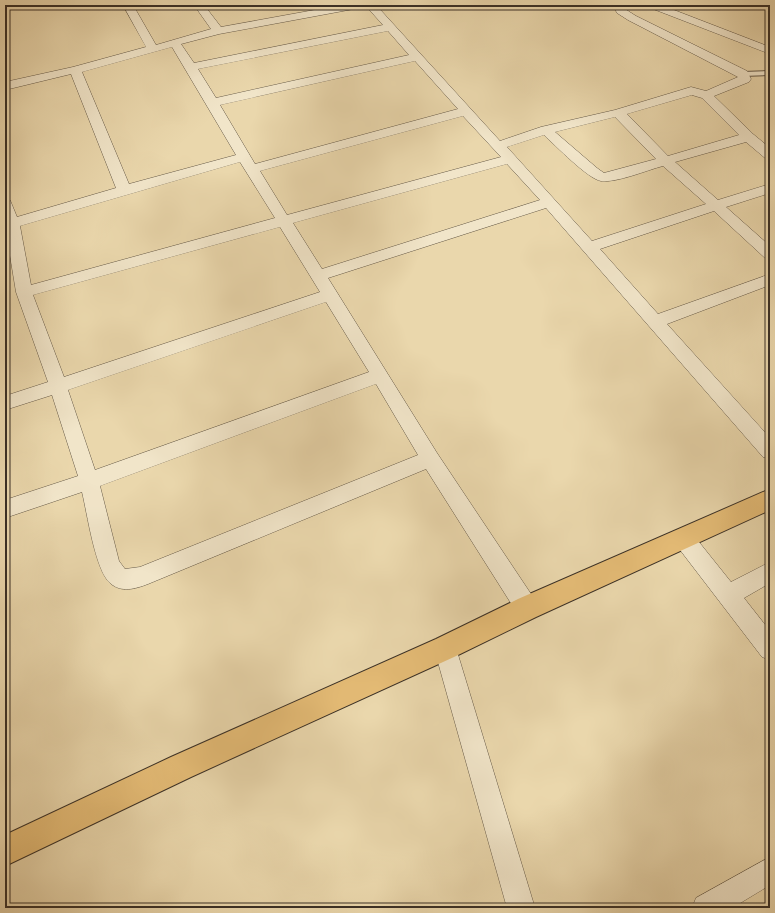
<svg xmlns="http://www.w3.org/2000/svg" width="775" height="913" font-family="'Libre Caslon Text',serif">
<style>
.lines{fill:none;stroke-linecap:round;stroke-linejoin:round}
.service-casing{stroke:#665a48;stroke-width:2}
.minor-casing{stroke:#665a48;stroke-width:1}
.primary-casing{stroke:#3a3026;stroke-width:2}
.service{fill:#f1e5c9;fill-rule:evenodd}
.minor{fill:#f1e5c9;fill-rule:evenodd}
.primary{fill:#e5bc76;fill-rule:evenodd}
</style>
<rect width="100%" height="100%" fill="#ead7ac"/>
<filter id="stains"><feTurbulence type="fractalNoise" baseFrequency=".005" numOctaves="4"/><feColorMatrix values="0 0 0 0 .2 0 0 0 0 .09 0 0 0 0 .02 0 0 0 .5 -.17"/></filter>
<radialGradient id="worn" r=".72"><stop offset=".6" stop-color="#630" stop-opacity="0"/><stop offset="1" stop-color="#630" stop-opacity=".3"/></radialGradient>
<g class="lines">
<g class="service-casing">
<polygon id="service" points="770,71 770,75 743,76 740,74 743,72"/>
</g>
<g class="minor-casing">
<g id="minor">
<path d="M123 5H133L156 45 211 29 194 5H204L221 27 342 5H364L359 8 219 34 181 44 194 63 383 25 365 5H376L500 141 541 127 615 110 691 87 706 91 738 77 628 20 617 13 613 5H623L625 9 636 16 747 71 751 79 749 82 714 96 753 134 770 148V159L765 158 746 142 675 162 718 200 770 184V193L726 207 770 246V259L765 258 714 211 600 249 658 314 770 274V285L667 324 770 438V459L763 457 546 208 328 278 437 453 535 600 538 608 535 616 527 619 519 616 426 469 148 584C135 589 121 593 110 583 95 570 87 512 82 492L5 518V500L78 476 52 395 5 410V396L48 382 16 292 5 225V198L10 200 17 217 116 188 71 74 5 90V82L73 67 146 47ZM388 31 409 55 216 98 198 69ZM172 47 236 155 129 184 82 72ZM415 61 458 109 255 164 220 105ZM692 95 702 98 739 135 668 156 627 114ZM463 116 501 157 287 215 260 171ZM615 117 656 159 604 173 597 168 555 132ZM544 135C555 145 588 179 601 181 617 183 647 170 663 166L706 204 592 241 507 147ZM240 162 275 218 31 285 20 226ZM507 164 540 200 322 269 293 223ZM280 227 320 292 64 377 33 295ZM326 302 369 372 95 470 68 390ZM376 384 418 455 140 567 125 569 119 561 100 486Z"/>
<polygon points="647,5 661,5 770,47 770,54 648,7"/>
<polygon points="684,530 691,532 731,582 770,562 770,583 744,598 770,631 770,660 762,657 677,546 674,539 677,532"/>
<polygon points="445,637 453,640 456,648 535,908 507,908 434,648 437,640"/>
<polygon points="770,857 770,885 732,908 692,908 696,898"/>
</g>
</g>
<g class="primary-casing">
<polygon id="primary" points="770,489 770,510 536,617 454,657 191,777 5,866 5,835 171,757 436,639 518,599"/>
</g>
<use href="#service" class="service"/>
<use href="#minor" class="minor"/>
<use href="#primary" class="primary"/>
</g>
<rect width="775" height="913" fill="none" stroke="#ead7ac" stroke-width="20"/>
<rect x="6" y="6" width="763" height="901" fill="none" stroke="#3a3026" stroke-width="2"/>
<rect x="10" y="10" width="755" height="893" fill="none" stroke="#3a3026"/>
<rect width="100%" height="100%" filter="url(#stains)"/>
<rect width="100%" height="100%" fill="url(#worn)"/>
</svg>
